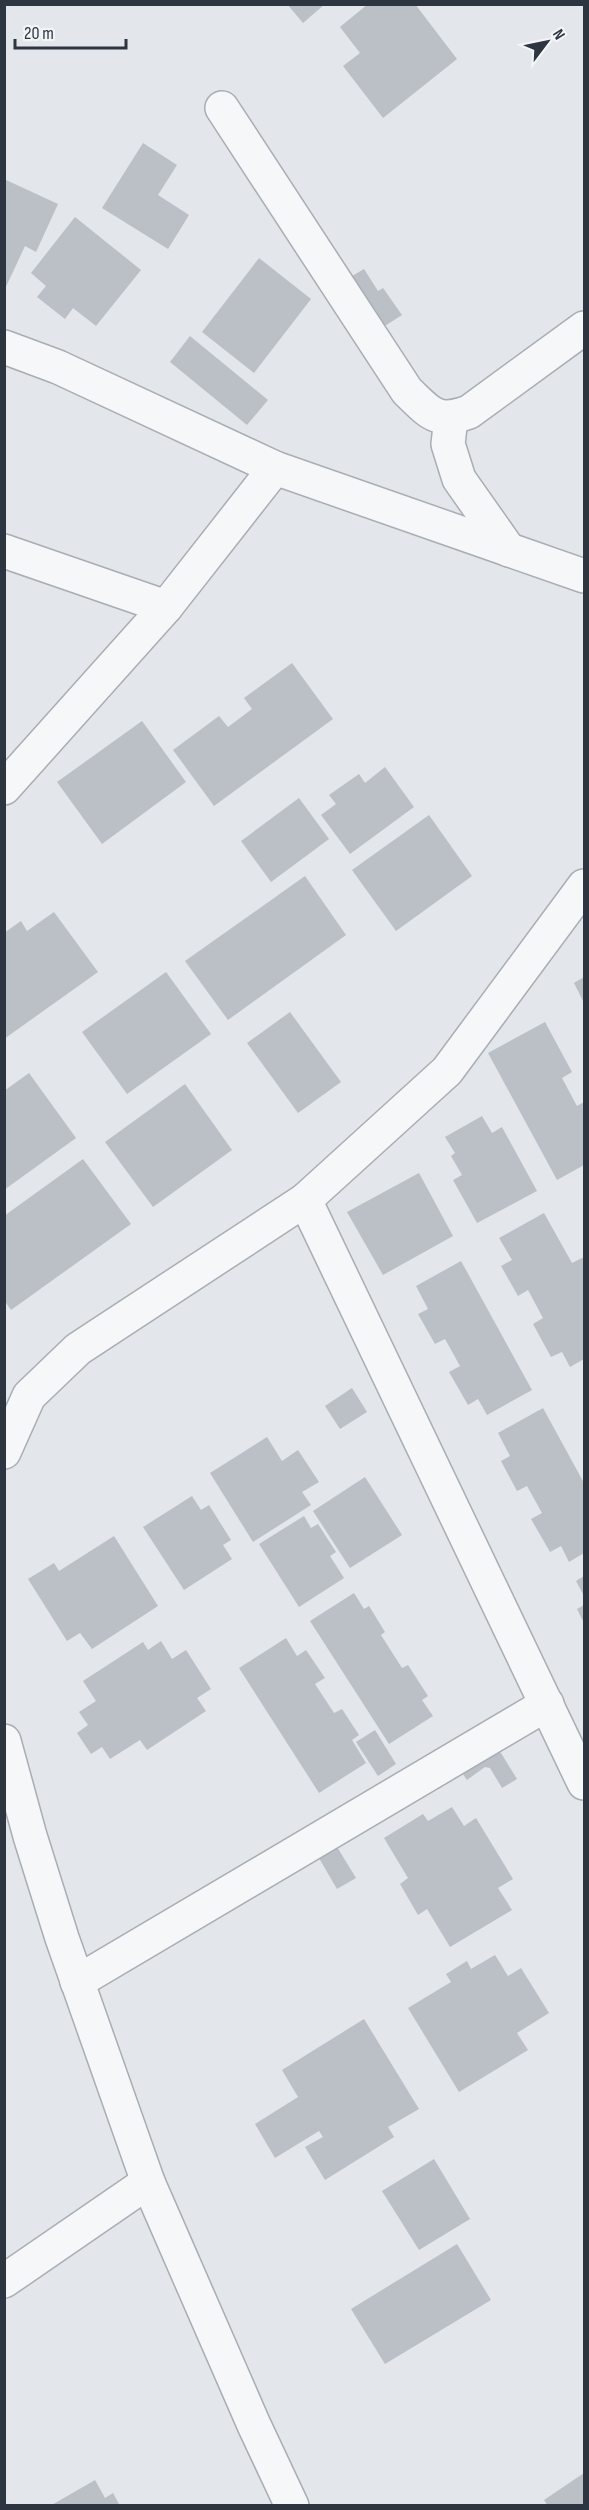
<svg xmlns="http://www.w3.org/2000/svg" width="589" height="2510" font-family="'Sofia Sans Condensed',sans-serif">
<style>
.building{fill:#bbc0c6}
.lines{fill:none;stroke-linecap:round;stroke-linejoin:round}
.minor-casing{stroke:#a9adb4;stroke-width:36}
.minor{stroke:#f5f7f8;stroke-width:33}
</style>
<rect width="100%" height="100%" fill="#e3e6ea"/>
<g class="building">
<polygon points="287,4 325,4 303,23"/>
<polygon points="368,4 415,4 457,59 383,118 343,66 360,53 340,27"/>
<polygon points="143,143 177,165 158,195 189,215 168,249 102,208"/>
<polygon points="4,179 58,204 36,252 25,246 4,291"/>
<polygon points="75,217 141,270 96,326 73,308 65,319 37,297 46,286 31,273"/>
<polygon points="259,258 311,299 254,373 202,332"/>
<polygon points="364,269 378,291 383,288 402,315 380,329 347,279"/>
<polygon points="190,336 268,400 247,425 170,362"/>
<polygon points="292,663 333,719 214,806 173,750 219,716 228,727 252,709 244,698"/>
<polygon points="142,721 186,782 102,844 57,782"/>
<polygon points="385,767 414,807 350,854 321,815 336,804 329,795 359,774 365,783"/>
<polygon points="299,798 329,839 271,882 241,841"/>
<polygon points="429,815 472,876 396,931 352,870"/>
<polygon points="305,876 346,935 228,1020 185,961"/>
<polygon points="54,912 98,972 4,1039 4,933 21,921 27,931"/>
<polygon points="166,972 211,1034 127,1094 82,1032"/>
<polygon points="584,977 584,1003 574,983"/>
<polygon points="290,1012 341,1082 298,1113 247,1043"/>
<polygon points="545,1022 572,1072 562,1078 577,1106 584,1102 584,1165 557,1180 488,1053"/>
<polygon points="29,1073 76,1138 4,1190 4,1091"/>
<polygon points="185,1084 232,1150 153,1207 105,1142"/>
<polygon points="482,1116 492,1133 502,1127 537,1191 477,1223 453,1180 462,1175 451,1156 455,1153 445,1137"/>
<polygon points="83,1159 131,1224 11,1310 4,1300 4,1216"/>
<polygon points="419,1173 453,1236 383,1275 347,1212"/>
<polygon points="544,1213 572,1263 584,1257 584,1359 570,1367 562,1352 551,1357 533,1324 543,1318 528,1290 518,1296 501,1266 512,1260 499,1238"/>
<polygon points="461,1261 532,1390 487,1415 478,1399 468,1405 449,1372 460,1366 445,1339 435,1344 418,1314 428,1309 416,1286"/>
<polygon points="352,1388 367,1412 340,1429 325,1406"/>
<polygon points="543,1408 584,1483 584,1553 569,1562 561,1546 550,1552 531,1519 542,1513 527,1486 517,1491 501,1461 510,1456 498,1433"/>
<polygon points="267,1437 282,1461 298,1450 319,1482 302,1492 311,1505 253,1542 210,1473"/>
<polygon points="365,1477 402,1535 350,1568 313,1511"/>
<polygon points="192,1496 201,1510 209,1505 231,1540 223,1545 232,1559 184,1590 143,1527"/>
<polygon points="304,1516 311,1528 318,1524 336,1552 330,1556 344,1578 299,1607 259,1544"/>
<polygon points="114,1536 158,1606 92,1649 80,1633 67,1641 28,1579 54,1563 59,1571"/>
<polygon points="584,1576 584,1596 576,1581"/>
<polygon points="354,1593 364,1609 369,1606 385,1632 381,1635 402,1668 408,1665 428,1696 422,1700 433,1716 389,1744 310,1621"/>
<polygon points="584,1605 584,1623 577,1609"/>
<polygon points="286,1638 297,1656 306,1650 325,1678 315,1684 334,1713 342,1709 359,1735 352,1740 366,1763 319,1793 239,1668"/>
<polygon points="161,1641 172,1659 186,1650 211,1689 197,1698 206,1711 147,1750 140,1740 110,1759 102,1747 91,1754 77,1733 88,1725 79,1712 96,1701 83,1681 143,1642 148,1650"/>
<polygon points="375,1730 396,1764 378,1776 356,1742"/>
<polygon points="481,1748 501,1753 517,1779 502,1788 490,1768 485,1767 467,1780 456,1764"/>
<polygon points="452,1807 464,1826 476,1818 513,1879 498,1888 512,1910 450,1947 427,1909 418,1915 400,1884 408,1878 384,1838 423,1814 428,1821"/>
<polygon points="334,1842 356,1878 337,1889 316,1853"/>
<polygon points="495,1955 508,1976 521,1968 549,2013 517,2033 528,2050 459,2092 408,2008 451,1982 446,1974 467,1961 471,1969"/>
<polygon points="364,2019 419,2109 388,2127 394,2137 325,2180 305,2147 323,2137 319,2131 275,2158 255,2124 298,2097 282,2070"/>
<polygon points="434,2159 470,2219 419,2250 382,2191"/>
<polygon points="457,2244 491,2300 385,2364 351,2309"/>
<polygon points="584,2473 584,2506 548,2506 544,2500"/>
<polygon points="95,2480 105,2498 113,2493 120,2506 50,2506"/>
</g>
<g class="lines">
<g class="minor-casing">
<g id="minor">
<path d="M222 108 407 391C430 413 436 424 469 412L584 328"/>
<polyline points="4,347 58,367 275,468 584,576"/>
<polyline points="451,418 448,444 459,479 509,550"/>
<polyline points="4,551 166,607"/>
<polyline points="4,788 166,607 275,468"/>
<polyline points="305,1200 584,1783"/>
<polyline points="4,1452 29,1396 78,1349 305,1200 447,1071 584,886"/>
<polyline points="4,1741 30,1836 62,1938 148,2182 254,2425 292,2506"/>
<polyline points="77,1982 547,1704"/>
<polyline points="4,2281 148,2182"/>
</g>
</g>
<use href="#minor" class="minor"/>
</g>
<rect width="589" height="2510" fill="none" stroke="#2d3540" stroke-width="12"/>
<g transform="translate(547 42) rotate(58)" stroke="#f2f5f7" stroke-width="4.5" paint-order="stroke">
<path d="M0-4.5L10 22L0 15L-10 22Z" fill="#2d3540"/>
<text y="-9" font-size="16" font-weight="bold" text-anchor="middle" fill="#2d3540">N</text>
</g>
<path d="M15 39v9h111v-9" fill="none" stroke="#2d3540" stroke-width="3"/>
<text x="24" y="39" font-size="18" fill="#2d3540" stroke="#f2f5f7" stroke-width="4.5" paint-order="stroke">20 m</text>
</svg>
